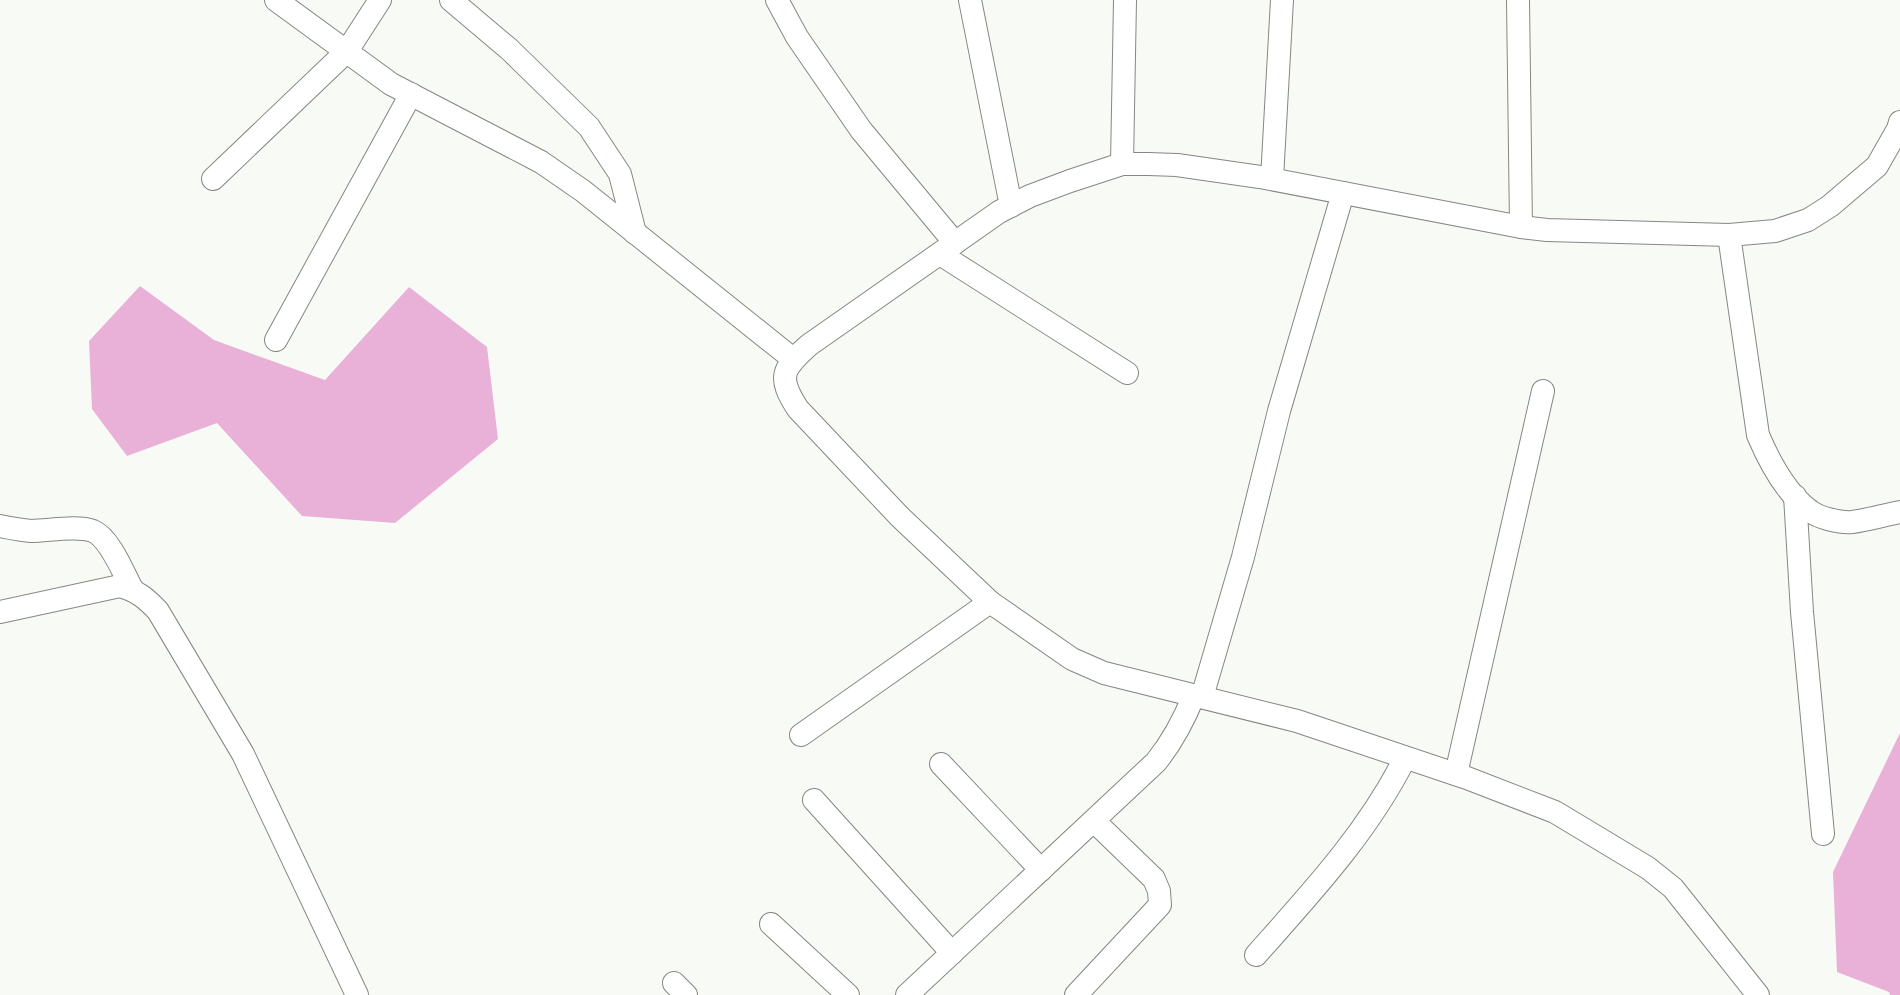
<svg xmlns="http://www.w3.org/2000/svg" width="1900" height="995" font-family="Karla,sans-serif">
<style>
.water{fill:#e9b1d7}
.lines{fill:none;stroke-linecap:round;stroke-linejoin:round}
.minor-casing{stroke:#858782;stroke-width:24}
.minor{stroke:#fff;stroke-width:22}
</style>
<rect width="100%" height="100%" fill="#f8fbf5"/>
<g class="water">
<polygon points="140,286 214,340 325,380 409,287 487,347 498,439 395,523 302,516 217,423 127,456 92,409 89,341"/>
<polygon points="1900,733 1900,995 1890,995 1889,992 1837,972 1833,872"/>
</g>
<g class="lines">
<g class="minor-casing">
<g id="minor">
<polyline points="276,0 391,84 541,162 583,191 793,359"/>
<polyline points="451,0 509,49 589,127 620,174 635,233"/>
<polyline points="777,0 797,37 861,130 955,243"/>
<polyline points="970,0 1011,206"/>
<polyline points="1518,0 1521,227"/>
<polyline points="1122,164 1125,0"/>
<polyline points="213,179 347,51 380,0"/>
<polyline points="1272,179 1282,0"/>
<path d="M1729 235 1758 435C1769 461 1787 494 1810 511 1819 518 1840 523 1852 522 1868 520 1884 515 1900 512"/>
<polyline points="940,254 1127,373"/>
<polyline points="276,340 411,94"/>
<polyline points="1795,496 1802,612 1823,834"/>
<path d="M0 526C10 528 21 530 31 531 48 531 77 525 93 531 110 538 124 574 132 589"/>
<path d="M0 612 120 586C137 591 146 598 158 611L243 754 357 995"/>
<polyline points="1202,697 1243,557 1279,411 1343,193"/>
<polyline points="801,735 990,602"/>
<polyline points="941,764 1041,870"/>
<polyline points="1456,774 1543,391"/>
<polyline points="814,800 952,953"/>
<polyline points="771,924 848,995"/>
<path d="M1256 955C1311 893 1368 832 1405 758"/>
<polyline points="674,983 686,995"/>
<path d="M907 995 1156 762C1173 741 1184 720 1194 695"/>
<polyline points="1076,995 1160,905 1159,891 1154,879 1094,821"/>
<path d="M1758 995 1673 888 1648 868 1555 812 1467 778 1297 721 1104 673 1072 659 990 602 900 517 798 409C777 377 782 369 809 345L999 212 1030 196 1070 181 1122 164H1148L1177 165 1260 177 1521 227 1547 230 1729 235 1775 231 1808 220 1830 206 1877 166 1898 129 1900 122"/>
</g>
</g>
<use href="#minor" class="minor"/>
</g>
</svg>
